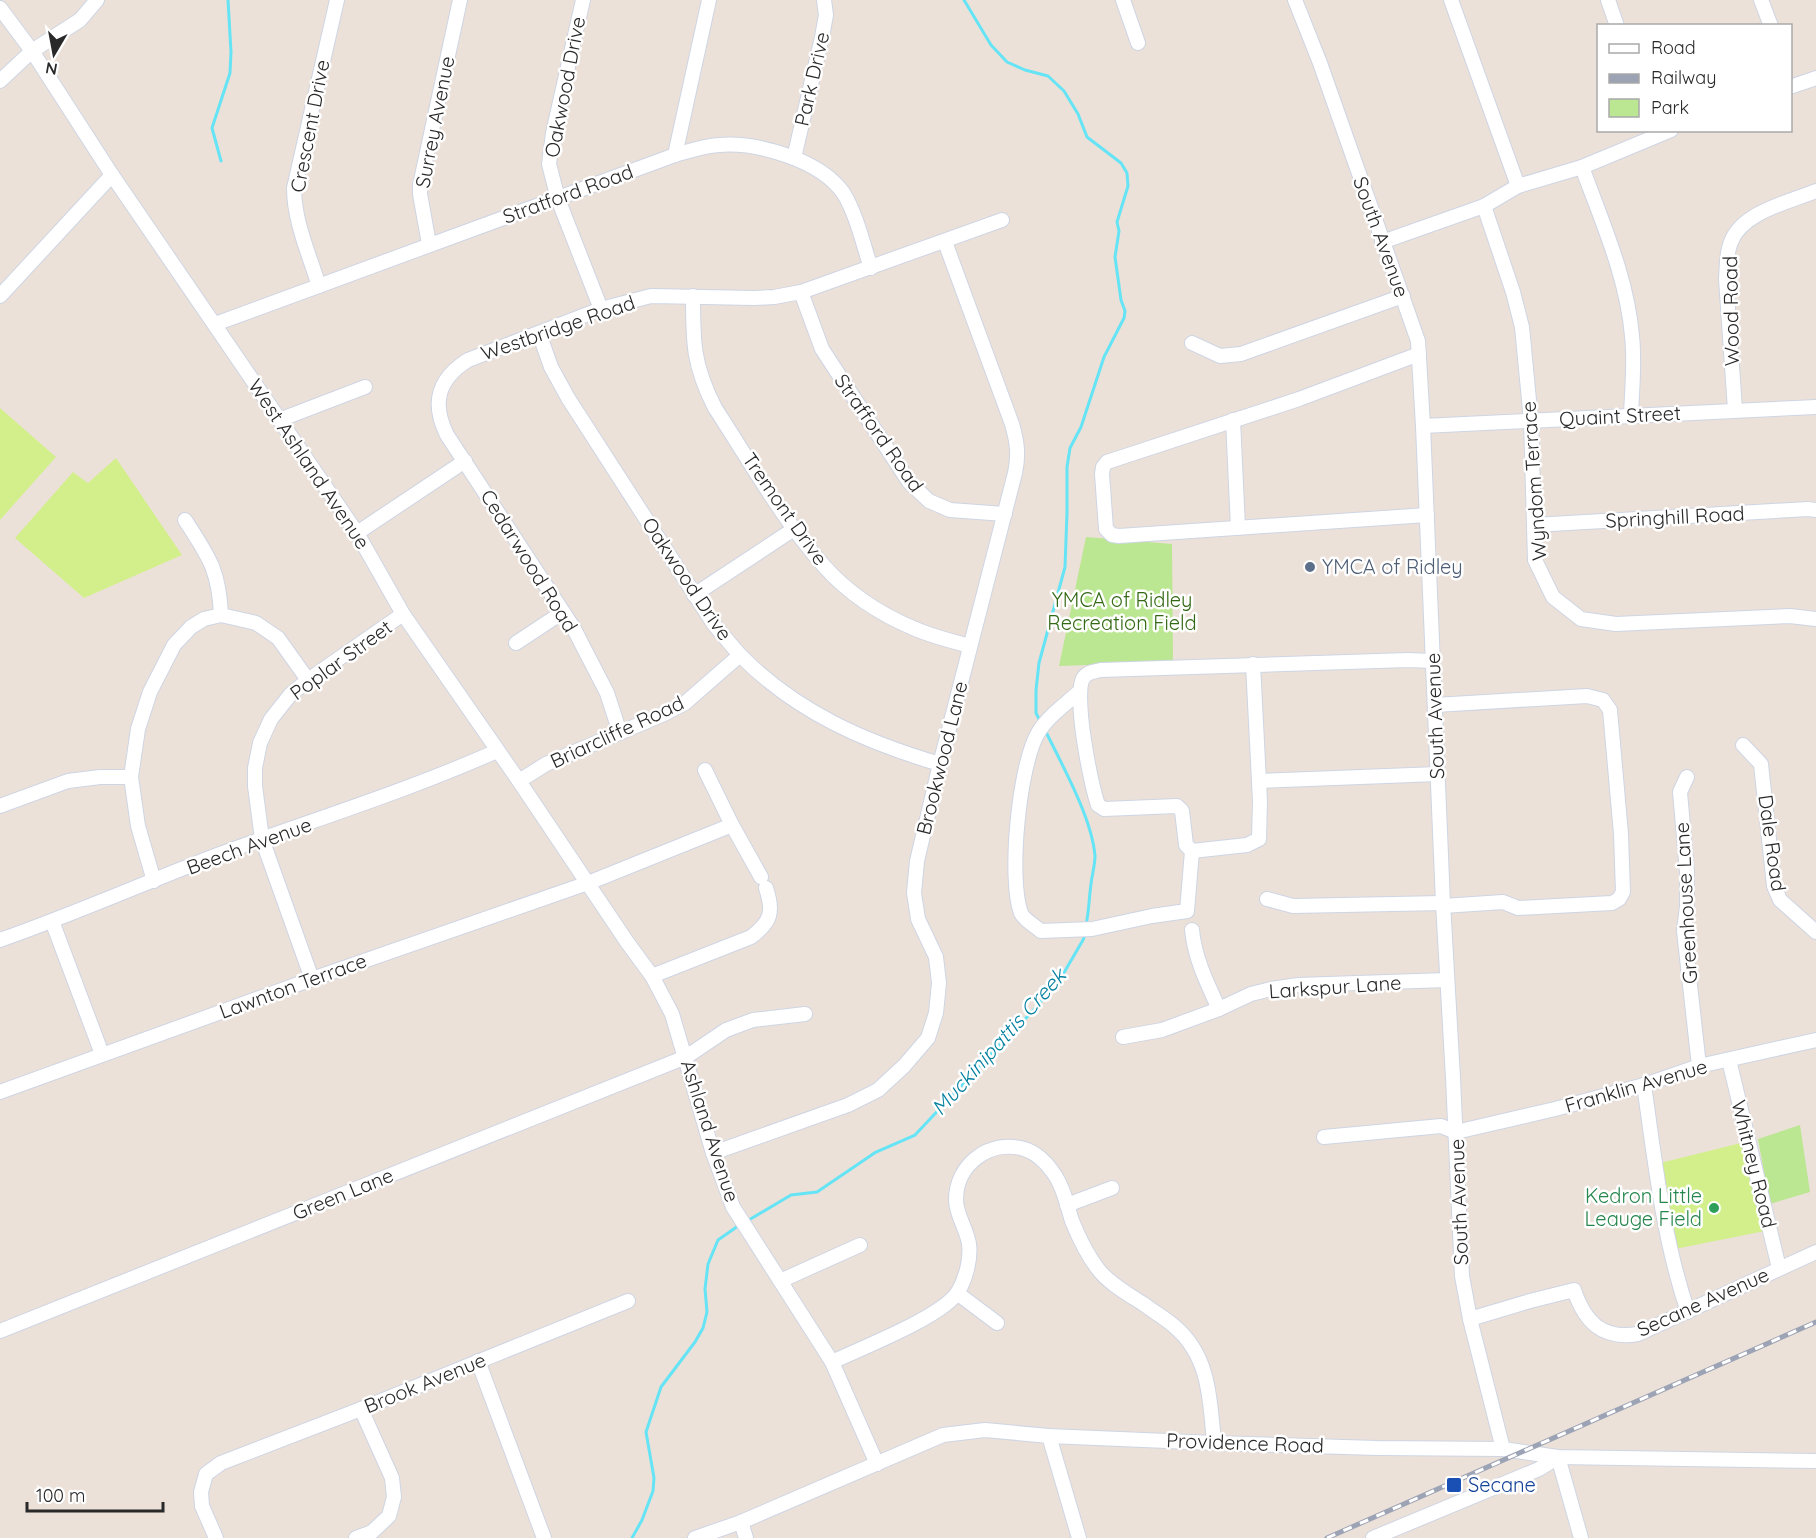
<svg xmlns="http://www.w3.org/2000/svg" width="1816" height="1538" font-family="Quicksand,sans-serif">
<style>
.green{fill:#bbe692}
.pitch{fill:#d3ef8c}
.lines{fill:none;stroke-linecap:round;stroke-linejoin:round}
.stream{stroke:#65e4f5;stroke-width:3}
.minor-casing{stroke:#ced5e3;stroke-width:16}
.minor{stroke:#fff;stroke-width:14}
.rail-casing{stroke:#9ca3b4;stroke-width:5}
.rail{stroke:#fff;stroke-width:3;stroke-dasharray:9;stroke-linecap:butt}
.service-dot{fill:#5c6f8a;stroke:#fff;stroke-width:2}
.leisure-dot{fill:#2e9e5b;stroke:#fff;stroke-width:2}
.transit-dot{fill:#1a4fb4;stroke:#fff;stroke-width:2}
.labels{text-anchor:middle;stroke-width:5;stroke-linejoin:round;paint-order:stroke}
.street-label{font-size:20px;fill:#292929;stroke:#fff}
.service-label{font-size:20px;fill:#4e5e75;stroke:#fff;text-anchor:start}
.park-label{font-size:20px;fill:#336915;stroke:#fff}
.leisure-label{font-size:20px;fill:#27864d;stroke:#fff;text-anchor:end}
.transit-label{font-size:20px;fill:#164399;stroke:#fff;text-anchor:start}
.water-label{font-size:21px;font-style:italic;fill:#0581a0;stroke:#fff}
</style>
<rect width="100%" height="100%" fill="#ece1d9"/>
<g class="green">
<polygon points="1086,537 1172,544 1173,662 1059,666"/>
<polygon points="1800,1125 1810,1192 1770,1204 1758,1139"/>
</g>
<g class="pitch">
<polygon points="0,408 56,457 0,520"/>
<polygon points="116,458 182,555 84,598 15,538 73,472 88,483"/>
<polygon points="1749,1141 1770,1230 1670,1250 1656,1164"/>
</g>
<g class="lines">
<g class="stream">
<polyline points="964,0 991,45 1007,62 1025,70 1048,76 1064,91 1078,114 1087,137 1121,163 1127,173 1128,186 1117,222 1119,231 1115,257 1121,300 1125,311 1124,318 1104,357 1081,427 1070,448 1067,467 1067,513 1065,567 1039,663 1036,690 1036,713 1040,721"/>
<polyline points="221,161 212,128 230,73 231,52 228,0"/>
<path d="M1045 730C1062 765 1092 818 1095 856 1095 865 1092 875 1091 884 1089 898 1089 911 1086 925"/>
<polyline points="747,1221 791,1195 817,1192 876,1152 915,1135 1006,1038 1032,1012 1062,976 1083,940 1085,935"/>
<polyline points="632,1538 642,1520 653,1491 654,1478 646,1432 661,1387 695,1342 703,1328 707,1312 705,1289 708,1264 718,1240 738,1226"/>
</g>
<g class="minor-casing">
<g id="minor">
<polyline points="583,0 553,133 549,164 558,199 601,309"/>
<polyline points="1123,0 1138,43"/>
<polyline points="1295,0 1320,63 1418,341 1423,426 1443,903 1453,1078 1462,1276 1470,1319 1503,1449"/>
<polyline points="1451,0 1518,186"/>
<polyline points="1608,0 1617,26"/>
<polyline points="1761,0 1771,26"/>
<polyline points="0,8 32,51 112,175 357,533 403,614 519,781 627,942 652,976 672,1014 713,1153 733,1207 832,1362 877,1464"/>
<polyline points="0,81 32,51 80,20 97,0"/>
<polyline points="1790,87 1816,78"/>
<polyline points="675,155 709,0"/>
<polyline points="794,158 822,37 826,15 824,0"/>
<path d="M1582 167C1602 222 1627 277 1632 336 1635 362 1632 389 1631 415"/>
<polyline points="1484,206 1513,292 1522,327 1531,421 1535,560 1553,597 1581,619 1616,624 1790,616 1816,619"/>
<polyline points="1382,242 1484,206 1518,186 1582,167 1671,130"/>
<polyline points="429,244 420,194 420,185 460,0"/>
<path d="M319 286C309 254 294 221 294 188L337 0"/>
<polyline points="801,292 822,349 909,482 929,501 950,510 1005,514"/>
<polyline points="0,296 112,175"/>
<path d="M693 296C693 343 693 365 715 408 749 460 782 519 824 566 848 593 880 614 913 628 931 636 951 641 970 646"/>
<path d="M215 324 675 155C689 151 704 146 719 145 758 142 821 160 844 194 857 216 863 244 871 268"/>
<path d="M539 333 551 367 568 398 713 623C722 634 731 645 740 655 796 712 865 742 940 764"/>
<polyline points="1192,343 1220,356 1241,354 1403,296"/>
<polyline points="1419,354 1299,399 1107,462 1103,467 1102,474 1106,529 1112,535 1119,536 1427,515"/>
<path d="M1735 410 1726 279C1727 267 1726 253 1731 242 1742 212 1789 202 1816 191"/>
<polyline points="279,420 365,387"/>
<polyline points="1233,420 1238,528"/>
<polyline points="1423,426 1816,407"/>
<path d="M185 520C209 557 219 570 221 615"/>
<polyline points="1534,525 1808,509 1816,510"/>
<polyline points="357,533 465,461"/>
<polyline points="694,595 794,529"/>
<polyline points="516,643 563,612"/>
<path d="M1080 691C1066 704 1047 717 1038 733 1019 765 1008 879 1021 913 1024 920 1035 926 1041 931L1092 929 1152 916 1187 911 1192 851"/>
<polyline points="1435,705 1587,696 1603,700 1610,710 1621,834 1623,892 1619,899 1612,903 1518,908 1503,902 1443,906"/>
<path d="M620 733 607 693 573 627 447 435C431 403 438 379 468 360L601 309 651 296 755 298 774 297 801 292 1002 220"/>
<polyline points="1743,745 1761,764 1774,886 1780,900 1816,932"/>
<polyline points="705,770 732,825 761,877"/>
<polyline points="1687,777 1680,792 1687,872 1687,906 1684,931 1699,1066"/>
<polyline points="519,781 546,764 664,714 685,703 740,655"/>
<polyline points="1259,781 1438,774"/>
<polyline points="0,806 68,781 100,777 131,777"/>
<path d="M1192 851 1186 845 1182 811 1177 806 1104 809 1098 805C1091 786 1072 691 1084 677 1088 672 1095 671 1101 670L1408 660 1433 661"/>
<polyline points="1192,851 1247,845 1259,839 1260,801 1253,664"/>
<polyline points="154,881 138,826 131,777 138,729 150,692 174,645 191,627 204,619 221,615 256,623 278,638 308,680"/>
<polyline points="1267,899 1293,906 1443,903"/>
<polyline points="52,921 102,1054"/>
<path d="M1192 930C1195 959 1207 983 1219 1009"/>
<path d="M0 940C74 914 146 882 220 854 313 820 407 791 497 751"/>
<path d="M652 976 751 937C771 922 774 912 766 888"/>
<polyline points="312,979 262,839 255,786 255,768 260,743 271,719 290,695 308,680 403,614"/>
<polyline points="1123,1037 1162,1030 1219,1009 1251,994 1271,989 1298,985 1447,980"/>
<polyline points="1729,1060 1779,1268"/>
<path d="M1644 1085C1655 1161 1663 1239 1688 1312"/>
<polyline points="0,1092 312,979 588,883 732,825"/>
<polyline points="1456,1132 1555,1109 1644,1085 1699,1066 1816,1040"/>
<polyline points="1324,1137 1441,1126 1456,1132"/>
<path d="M713 1153 848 1105 878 1090 904 1066 928 1038 936 1013 939 983 936 957 918 919 914 893 917 861 940 764 1015 473C1019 455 1017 441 1012 424L945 242"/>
<polyline points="1067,1205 1112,1188"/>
<polyline points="780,1281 860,1245"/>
<polyline points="957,1293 997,1323"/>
<path d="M1470 1319 1530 1301 1574 1290C1585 1322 1602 1340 1638 1334L1816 1252"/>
<polyline points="0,1331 686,1057 726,1030 753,1020 805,1014"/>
<polyline points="478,1361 544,1538"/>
<path d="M832 1362C861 1348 942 1317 958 1292 966 1278 971 1259 969 1244 967 1229 956 1215 956 1200 956 1164 990 1139 1024 1149 1035 1152 1046 1162 1052 1171 1063 1185 1067 1205 1072 1221 1079 1238 1087 1255 1098 1269 1108 1283 1131 1296 1145 1305 1154 1312 1165 1318 1174 1326 1210 1356 1210 1400 1214 1443"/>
<polyline points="1049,1436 1079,1538"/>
<polyline points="741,1522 746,1538"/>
<polyline points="216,1538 202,1506 201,1492 206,1474 221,1463 361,1409 628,1301"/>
<polyline points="356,1538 372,1532 389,1516 394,1497 392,1478 361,1409"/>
<polyline points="695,1538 741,1522 943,1435 985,1430 1049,1436 1214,1443 1377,1448 1503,1449 1558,1457 1816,1461"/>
<polyline points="1373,1538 1539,1469 1558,1457 1581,1538"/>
</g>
</g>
<use href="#minor" class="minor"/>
<g class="rail-casing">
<polyline id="rail" points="1327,1538 1816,1322"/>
</g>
<use href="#rail" class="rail"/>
</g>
<circle class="service-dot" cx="1310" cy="567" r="6"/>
<circle class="leisure-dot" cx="1714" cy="1208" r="6"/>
<rect class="transit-dot" x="1446" y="1477" width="16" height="16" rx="3"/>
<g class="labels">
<g class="street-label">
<text transform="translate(812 79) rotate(-77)" y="7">Park Drive</text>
<text transform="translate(565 87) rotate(-79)" y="7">Oakwood Drive</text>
<text transform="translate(435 122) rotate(-79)" y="7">Surrey Avenue</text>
<text transform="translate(310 126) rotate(-79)" y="7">Crescent Drive</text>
<text transform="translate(568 194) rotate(-20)" y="7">Stratford Road</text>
<text transform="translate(1381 237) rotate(70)" y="7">South Avenue</text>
<text transform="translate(1731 311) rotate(-91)" y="7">Wood Road</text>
<text transform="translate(558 328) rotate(-19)" y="7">Westbridge Road</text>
<text transform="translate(1620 416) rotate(-3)" y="7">Quaint Street</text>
<text transform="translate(879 433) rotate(55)" y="7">Strafford Road</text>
<text transform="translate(309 464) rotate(56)" y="7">West Ashland Avenue</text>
<text transform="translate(1534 481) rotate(-94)" y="7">Wyndom Terrace</text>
<text transform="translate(785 509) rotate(55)" y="7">Tremont Drive</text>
<text transform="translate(1675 517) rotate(-3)" y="7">Springhill Road</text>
<text transform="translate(529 561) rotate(58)" y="7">Cedarwood Road</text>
<text transform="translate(687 579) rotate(56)" y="7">Oakwood Drive</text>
<text transform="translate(341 660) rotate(-36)" y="7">Poplar Street</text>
<text transform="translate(1435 716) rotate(-92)" y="7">South Avenue</text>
<text transform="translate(617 732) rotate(-25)" y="7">Briarcliffe Road</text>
<text transform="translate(942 758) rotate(-76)" y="7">Brookwood Lane</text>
<text transform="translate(1772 843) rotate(82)" y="7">Dale Road</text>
<text transform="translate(249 846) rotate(-20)" y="7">Beech Avenue</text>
<text transform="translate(1686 903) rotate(-93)" y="7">Greenhouse Lane</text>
<text transform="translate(293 986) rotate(-20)" y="7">Lawnton Terrace</text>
<text transform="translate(1335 987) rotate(-4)" y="7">Larkspur Lane</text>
<text transform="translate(1636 1086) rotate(-16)" y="7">Franklin Avenue</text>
<text transform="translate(710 1131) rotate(72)" y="7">Ashland Avenue</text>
<text transform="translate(1754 1164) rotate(76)" y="7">Whitney Road</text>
<text transform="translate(343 1194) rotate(-22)" y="7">Green Lane</text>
<text transform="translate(1459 1202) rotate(-92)" y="7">South Avenue</text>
<text transform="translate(1703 1302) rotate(-24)" y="7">Secane Avenue</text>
<text transform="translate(425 1383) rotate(-22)" y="7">Brook Avenue</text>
<text transform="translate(1245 1443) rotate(2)" y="7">Providence Road</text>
</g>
<g class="service-label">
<text x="1322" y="574">YMCA of Ridley</text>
</g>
<g class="park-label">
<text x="1122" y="607">YMCA of Ridley<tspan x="1122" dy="23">Recreation Field</tspan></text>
</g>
<g class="leisure-label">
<text x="1702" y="1203">Kedron Little<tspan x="1702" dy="23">Leauge Field</tspan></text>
</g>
<g class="transit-label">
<text x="1468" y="1492">Secane</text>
</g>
<g class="water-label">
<text transform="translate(999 1042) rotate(-48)" y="7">Muckinipattis Creek</text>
</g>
</g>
<rect x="1597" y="24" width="195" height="108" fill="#ffffff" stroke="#a9a9a9" stroke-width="1.5"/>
<rect x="1609" y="44" width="30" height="9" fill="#ffffff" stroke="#a9a9a9" stroke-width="1.5"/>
<text x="1651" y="54" font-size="18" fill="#292929">Road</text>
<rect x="1609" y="74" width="30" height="9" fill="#9ca3b4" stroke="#a9a9a9" stroke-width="1.5"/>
<text x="1651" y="84" font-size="18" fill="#292929">Railway</text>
<rect x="1609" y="99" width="30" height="18" fill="#bbe692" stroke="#a9a9a9" stroke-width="1.5"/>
<text x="1651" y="114" font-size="18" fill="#292929">Park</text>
<g transform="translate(54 54) rotate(190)" stroke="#ffffff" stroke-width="4.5" paint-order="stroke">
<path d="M0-4.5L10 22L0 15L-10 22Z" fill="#292929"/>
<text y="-9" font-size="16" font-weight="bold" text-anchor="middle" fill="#292929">N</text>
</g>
<path d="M27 1502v9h136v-9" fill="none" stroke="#292929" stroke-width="3"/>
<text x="36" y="1502" font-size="18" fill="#292929" stroke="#ffffff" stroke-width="4.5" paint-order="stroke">100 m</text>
</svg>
